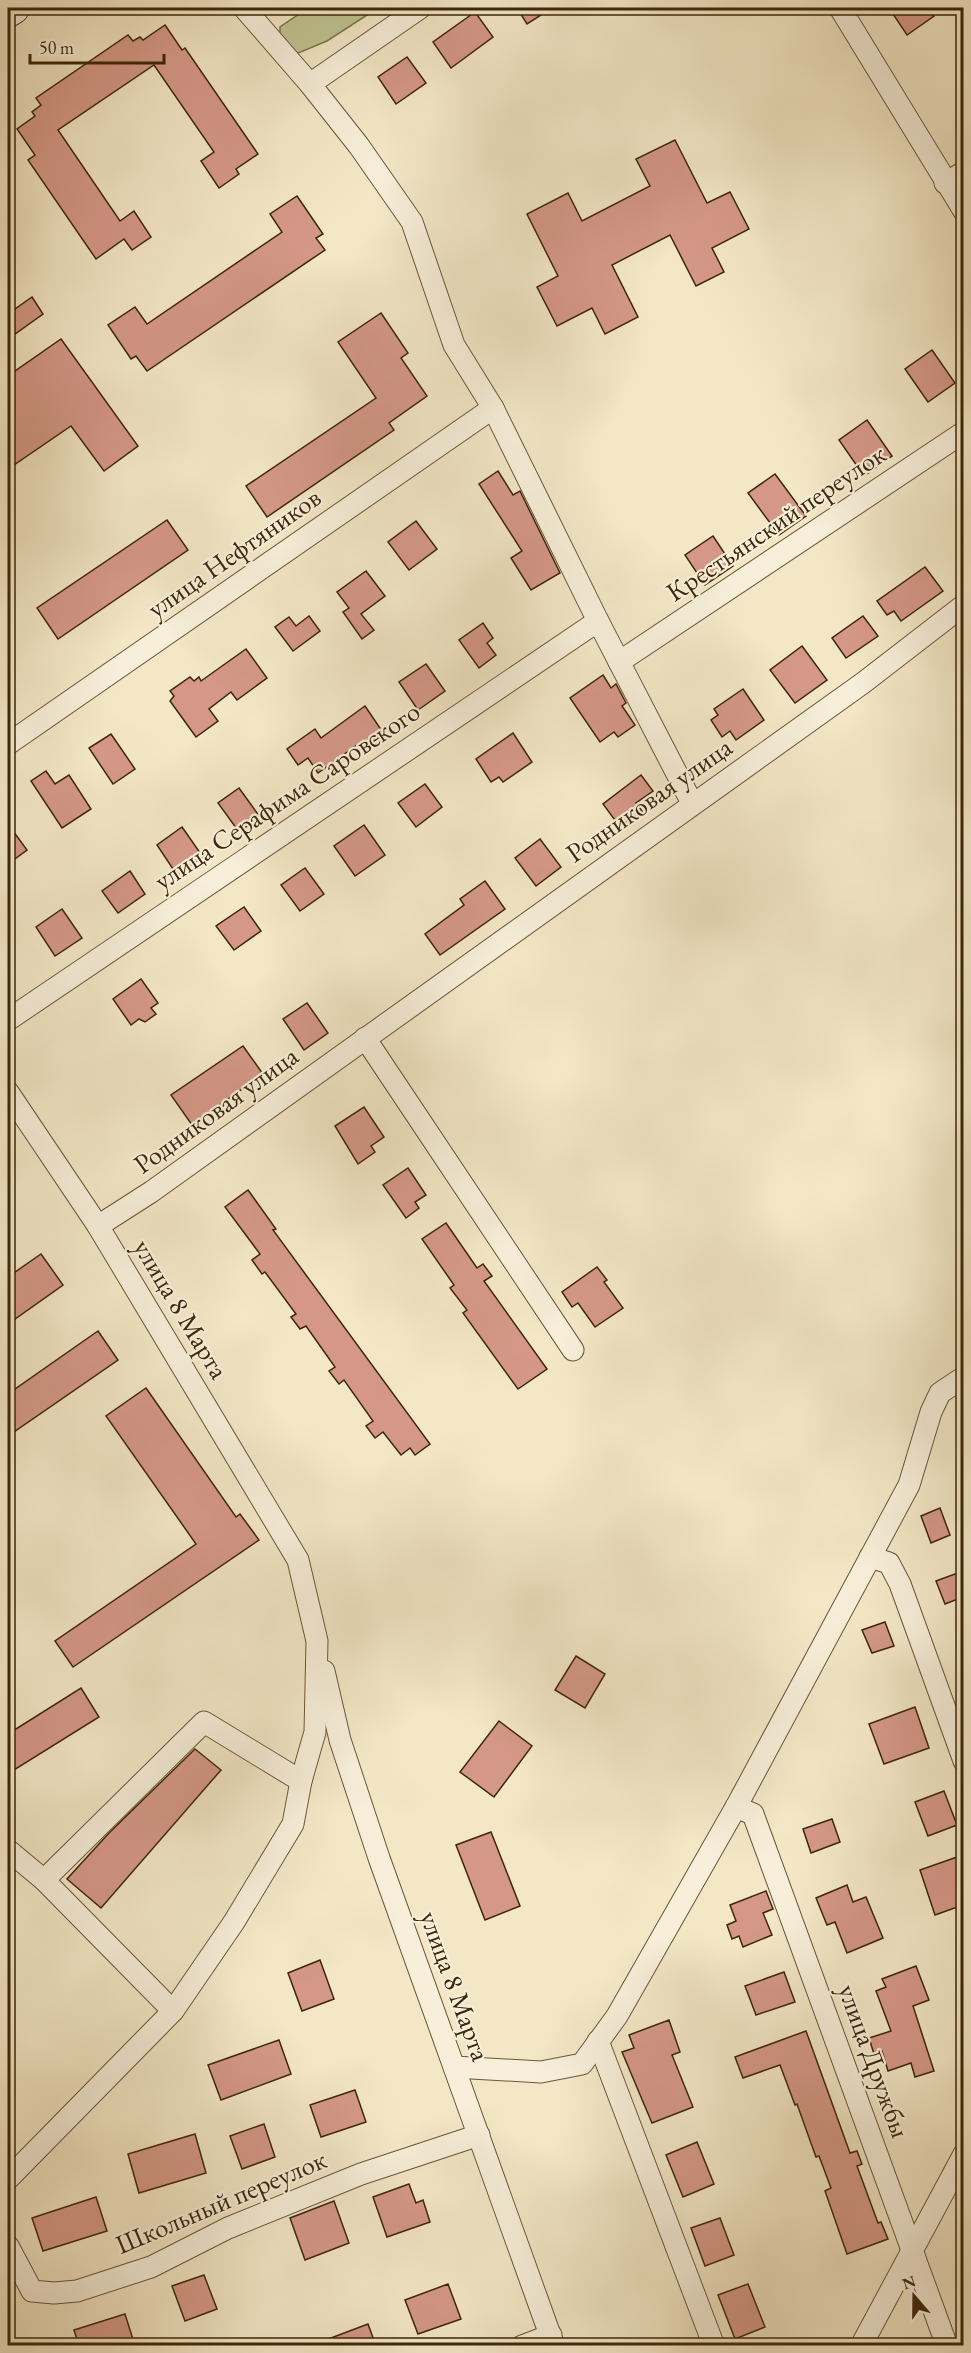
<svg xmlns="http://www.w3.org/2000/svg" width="971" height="2353" font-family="'EB Garamond',serif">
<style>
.green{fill:#bfc492;stroke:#7e754e;stroke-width:1.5}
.building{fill:#d59888;stroke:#3d2609;stroke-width:1.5}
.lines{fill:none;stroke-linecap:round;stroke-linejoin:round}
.minor-casing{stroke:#6a5638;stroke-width:23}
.secondary-casing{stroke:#3d2609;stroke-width:34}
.minor{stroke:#f7efda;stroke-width:21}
.secondary{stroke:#f7efda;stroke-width:32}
.labels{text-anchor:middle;stroke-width:4.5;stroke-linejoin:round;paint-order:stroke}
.street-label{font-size:27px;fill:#3d2609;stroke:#f7efda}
</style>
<rect width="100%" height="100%" fill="#f3e7c6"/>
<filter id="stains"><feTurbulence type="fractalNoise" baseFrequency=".00333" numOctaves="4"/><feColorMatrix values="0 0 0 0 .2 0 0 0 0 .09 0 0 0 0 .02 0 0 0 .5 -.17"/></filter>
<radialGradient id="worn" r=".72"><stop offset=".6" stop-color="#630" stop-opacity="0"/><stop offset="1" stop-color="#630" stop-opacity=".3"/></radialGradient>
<polygon class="green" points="308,8 378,8 327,41 296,54 280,42 280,27"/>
<g class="building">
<polygon points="517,8 552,8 527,24"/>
<polygon points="889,8 928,8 934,16 907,35"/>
<polygon points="475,12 493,37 451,68 433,42"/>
<polygon points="165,25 182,50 185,48 258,154 236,169 239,174 219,188 201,161 214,152 154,65 58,130 120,221 134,211 151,237 132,250 124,239 96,259 28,160 35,155 17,129 35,116 32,112 41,105 36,98 128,35 133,41 140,37 143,40"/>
<polygon points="407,57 426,83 396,104 378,77"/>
<polygon points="675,140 707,203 730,192 749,229 712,248 724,272 696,286 670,235 612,265 638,317 605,334 592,308 557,326 537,287 558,276 527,214 568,193 582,221 650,186 636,159"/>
<polygon points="297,196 323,234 316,238 325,250 147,371 136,356 131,359 108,325 135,307 147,324 282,232 270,214"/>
<polygon points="32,297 43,314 8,339 8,314"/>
<polygon points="381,313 408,353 401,358 427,396 389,423 394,430 267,517 246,486 376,398 338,342"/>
<polygon points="61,339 138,446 104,471 71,426 8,469 8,376"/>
<polygon points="932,350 955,383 928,402 905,369"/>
<polygon points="867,420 892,456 864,476 839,440"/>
<polygon points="498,471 513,495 520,491 560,573 531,590 511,558 522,551 479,484"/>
<polygon points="775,474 806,516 779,535 748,493"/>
<polygon points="167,520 188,550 58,639 37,608"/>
<polygon points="416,521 437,549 409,570 388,542"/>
<polygon points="713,536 733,566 705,585 685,555"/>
<polygon points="925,567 943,591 901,621 894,611 887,615 877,601"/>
<polygon points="366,571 385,596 361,614 374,630 362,639 343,612 349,608 337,592"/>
<polygon points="309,616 320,631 293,651 275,627 289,617 296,626"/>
<polygon points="863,616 878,636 846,658 832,638"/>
<polygon points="483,623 493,638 487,643 496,655 479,668 459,640"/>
<polygon points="802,646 827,680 795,703 770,670"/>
<polygon points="246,649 267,678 237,700 231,692 209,709 218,721 196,737 170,701 174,696 170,691 190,677 194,681 199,677 201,681"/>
<polygon points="426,664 445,691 418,710 399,682"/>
<polygon points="603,675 611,688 616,684 626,703 622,706 635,725 618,737 614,732 600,742 570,698"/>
<polygon points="743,689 764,720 736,740 730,731 722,737 711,720 718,715 714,709"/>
<polygon points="365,706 384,734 361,750 357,745 318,773 308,758 298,765 287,749 315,729 321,738"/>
<polygon points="513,733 532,762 503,782 499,777 491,782 476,759"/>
<polygon points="111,734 135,769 113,784 89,748"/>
<polygon points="46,771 55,784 69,775 91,809 62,828 31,781"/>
<polygon points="641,775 653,791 636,803 642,811 620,827 603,804"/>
<polygon points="425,784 442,807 416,827 398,803"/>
<polygon points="239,788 260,817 239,832 218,803"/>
<polygon points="8,824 27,850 8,864"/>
<polygon points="364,825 385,855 355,876 334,846"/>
<polygon points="182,827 203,857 177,875 157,845"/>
<polygon points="540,839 561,867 536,886 515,858"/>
<polygon points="305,868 324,894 300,911 281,885"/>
<polygon points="130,871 145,894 118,913 102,891"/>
<polygon points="485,881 505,909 440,955 425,934 464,905 460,899"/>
<polygon points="244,907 261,931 234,950 216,926"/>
<polygon points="62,909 82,938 55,956 36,927"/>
<polygon points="141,979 158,1003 151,1008 156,1014 145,1022 139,1019 131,1025 113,999"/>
<polygon points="307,1003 328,1033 304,1050 283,1019"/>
<polygon points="243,1046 263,1074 192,1125 171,1095"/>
<polygon points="364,1107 384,1137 371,1146 375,1152 358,1164 335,1126"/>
<polygon points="408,1168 426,1195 415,1202 419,1208 406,1218 383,1185"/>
<polygon points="248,1190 276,1229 273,1230 430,1444 415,1455 410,1448 401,1455 383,1432 375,1438 366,1426 373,1421 344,1380 339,1384 329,1371 335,1367 306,1326 300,1329 291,1317 296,1314 265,1272 262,1274 252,1260 260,1254 225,1207"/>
<polygon points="446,1223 477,1268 483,1264 492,1276 484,1281 547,1369 518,1389 463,1313 467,1310 450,1288 454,1285 422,1239"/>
<polygon points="41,1254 63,1285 8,1324 8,1277"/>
<polygon points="597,1267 607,1280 604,1282 623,1308 595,1327 578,1303 572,1307 562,1292"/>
<polygon points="98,1331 118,1360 8,1436 8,1394"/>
<polygon points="146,1388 236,1517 240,1514 259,1540 73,1667 55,1641 196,1544 106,1416"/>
<polygon points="940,1508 950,1535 931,1543 921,1516"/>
<polygon points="963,1571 963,1597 945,1604 936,1581"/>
<polygon points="885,1622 894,1646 872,1653 862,1630"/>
<polygon points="576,1656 605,1674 585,1708 555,1690"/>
<polygon points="81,1688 99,1717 14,1770 8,1759 8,1734"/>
<polygon points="915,1707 929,1748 884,1764 869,1724"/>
<polygon points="499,1721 532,1746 494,1797 460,1772"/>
<polygon points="195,1749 221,1770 101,1908 67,1879 109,1833"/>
<polygon points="944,1791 957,1825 928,1836 915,1802"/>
<polygon points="832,1819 840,1842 811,1853 803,1829"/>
<polygon points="491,1832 520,1906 485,1920 456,1845"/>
<polygon points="957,1857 963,1876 963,1905 935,1915 920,1870"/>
<polygon points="847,1885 853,1902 866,1897 883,1938 847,1953 835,1922 827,1925 816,1898"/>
<polygon points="766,1891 773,1909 763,1913 772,1935 743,1947 739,1936 732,1939 727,1925 736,1921 730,1905"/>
<polygon points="320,1960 334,1999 302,2011 288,1973"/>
<polygon points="916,1966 929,2000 913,2006 934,2071 915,2077 911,2063 888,2071 882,2051 874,2054 869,2038 891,2031 876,1991 886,1987 882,1979"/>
<polygon points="784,1972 795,2002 756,2015 745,1986"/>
<polygon points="669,2020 680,2052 672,2055 693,2107 652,2123 622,2052 634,2048 629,2035"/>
<polygon points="806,2031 850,2153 857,2151 862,2164 857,2166 878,2223 881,2222 888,2239 847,2254 825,2191 831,2188 819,2156 816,2157 797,2104 795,2105 780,2065 743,2078 735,2057"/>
<polygon points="279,2040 291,2074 221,2100 208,2065"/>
<polygon points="355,2090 366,2122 321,2137 310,2105"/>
<polygon points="264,2124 275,2157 242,2169 230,2136"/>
<polygon points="195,2134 206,2173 139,2193 128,2154"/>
<polygon points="697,2142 714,2184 683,2197 666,2155"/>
<polygon points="409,2184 416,2203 423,2200 430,2222 387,2237 373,2197"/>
<polygon points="96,2197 107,2231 43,2251 32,2218"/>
<polygon points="334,2201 349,2243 305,2260 290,2218"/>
<polygon points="720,2218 734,2255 705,2266 691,2228"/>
<polygon points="204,2275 217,2309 185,2321 172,2286"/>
<polygon points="448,2284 461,2319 418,2334 405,2300"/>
<polygon points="748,2284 765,2327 735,2339 718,2295"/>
<polygon points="125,2314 135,2346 79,2346 74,2330"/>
<polygon points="368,2324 376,2346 315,2346 315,2344"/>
</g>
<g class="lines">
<g class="minor-casing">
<g id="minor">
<polyline points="244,8 310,84 359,146 412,222 454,345 493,408 598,621 692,803"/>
<polyline points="840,8 964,211"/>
<polyline points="310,84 420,8"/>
<polyline points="945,183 964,172"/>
<polyline points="619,662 964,432"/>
<polyline points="8,744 493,408"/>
<polyline points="8,1020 598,621"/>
<polyline points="365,1038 573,1350"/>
<polyline points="8,1092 98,1226 298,1560 317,1641 315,1732 301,1781 293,1824 234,1922 173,2011 8,2179"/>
<polyline points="98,1226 151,1192 863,683 964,605"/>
<polyline points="870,1557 889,1563 900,1584 964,1761"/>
<polyline points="324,1671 340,1740 379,1858 554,2346"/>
<polyline points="736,1807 753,1814 947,2346"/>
<polyline points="8,1850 44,1880"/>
<polyline points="173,2011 44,1880 204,1722 301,1781"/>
<polyline points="598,2041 714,2346"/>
<polyline points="454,2067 541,2072 582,2064 617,2016 736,1807 909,1485 931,1412 940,1393 964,1377"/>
<polyline points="8,2246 32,2291 54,2293 77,2291 151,2267 228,2228 361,2174 479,2135"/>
<polyline points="522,2346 551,2335"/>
<polyline points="861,2346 964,2154"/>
</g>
</g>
<g class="secondary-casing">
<polyline id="secondary" points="8,11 13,8"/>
</g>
<use href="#minor" class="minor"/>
<use href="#secondary" class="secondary"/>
</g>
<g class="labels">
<g class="street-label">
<text transform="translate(776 523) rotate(-34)" y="9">Крестьянский переулок</text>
<text transform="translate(234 553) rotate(-35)" y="9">улица Нефтяников</text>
<text transform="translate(287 796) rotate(-34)" y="9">улица Серафима Саровского</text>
<text transform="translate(649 800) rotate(-35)" y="9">Родниковая улица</text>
<text transform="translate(216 1110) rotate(-36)" y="9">Родниковая улица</text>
<text transform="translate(181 1309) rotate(59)" y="9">улица 8 Марта</text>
<text transform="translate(455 1986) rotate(70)" y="9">улица 8 Марта</text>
<text transform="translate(874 2061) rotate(70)" y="9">улица Дружбы</text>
<text transform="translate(221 2202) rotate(-23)" y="9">Школьный переулок</text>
</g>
</g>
<rect width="971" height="2353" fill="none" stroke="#f3e7c6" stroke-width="30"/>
<rect x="9" y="9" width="953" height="2335" fill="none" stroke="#3d2609" stroke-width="3"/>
<rect x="15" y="15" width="941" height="2323" fill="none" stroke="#3d2609" stroke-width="1.5"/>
<g transform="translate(914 2296) rotate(340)" stroke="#f7efda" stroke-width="4.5" paint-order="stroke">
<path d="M0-4.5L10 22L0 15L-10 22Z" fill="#3d2609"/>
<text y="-9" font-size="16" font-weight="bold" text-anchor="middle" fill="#3d2609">N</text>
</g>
<path d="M30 54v9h134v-9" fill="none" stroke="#3d2609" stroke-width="3"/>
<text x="39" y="54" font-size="18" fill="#3d2609" stroke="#f7efda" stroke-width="4.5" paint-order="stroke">50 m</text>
<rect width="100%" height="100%" filter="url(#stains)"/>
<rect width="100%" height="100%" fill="url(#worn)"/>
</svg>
